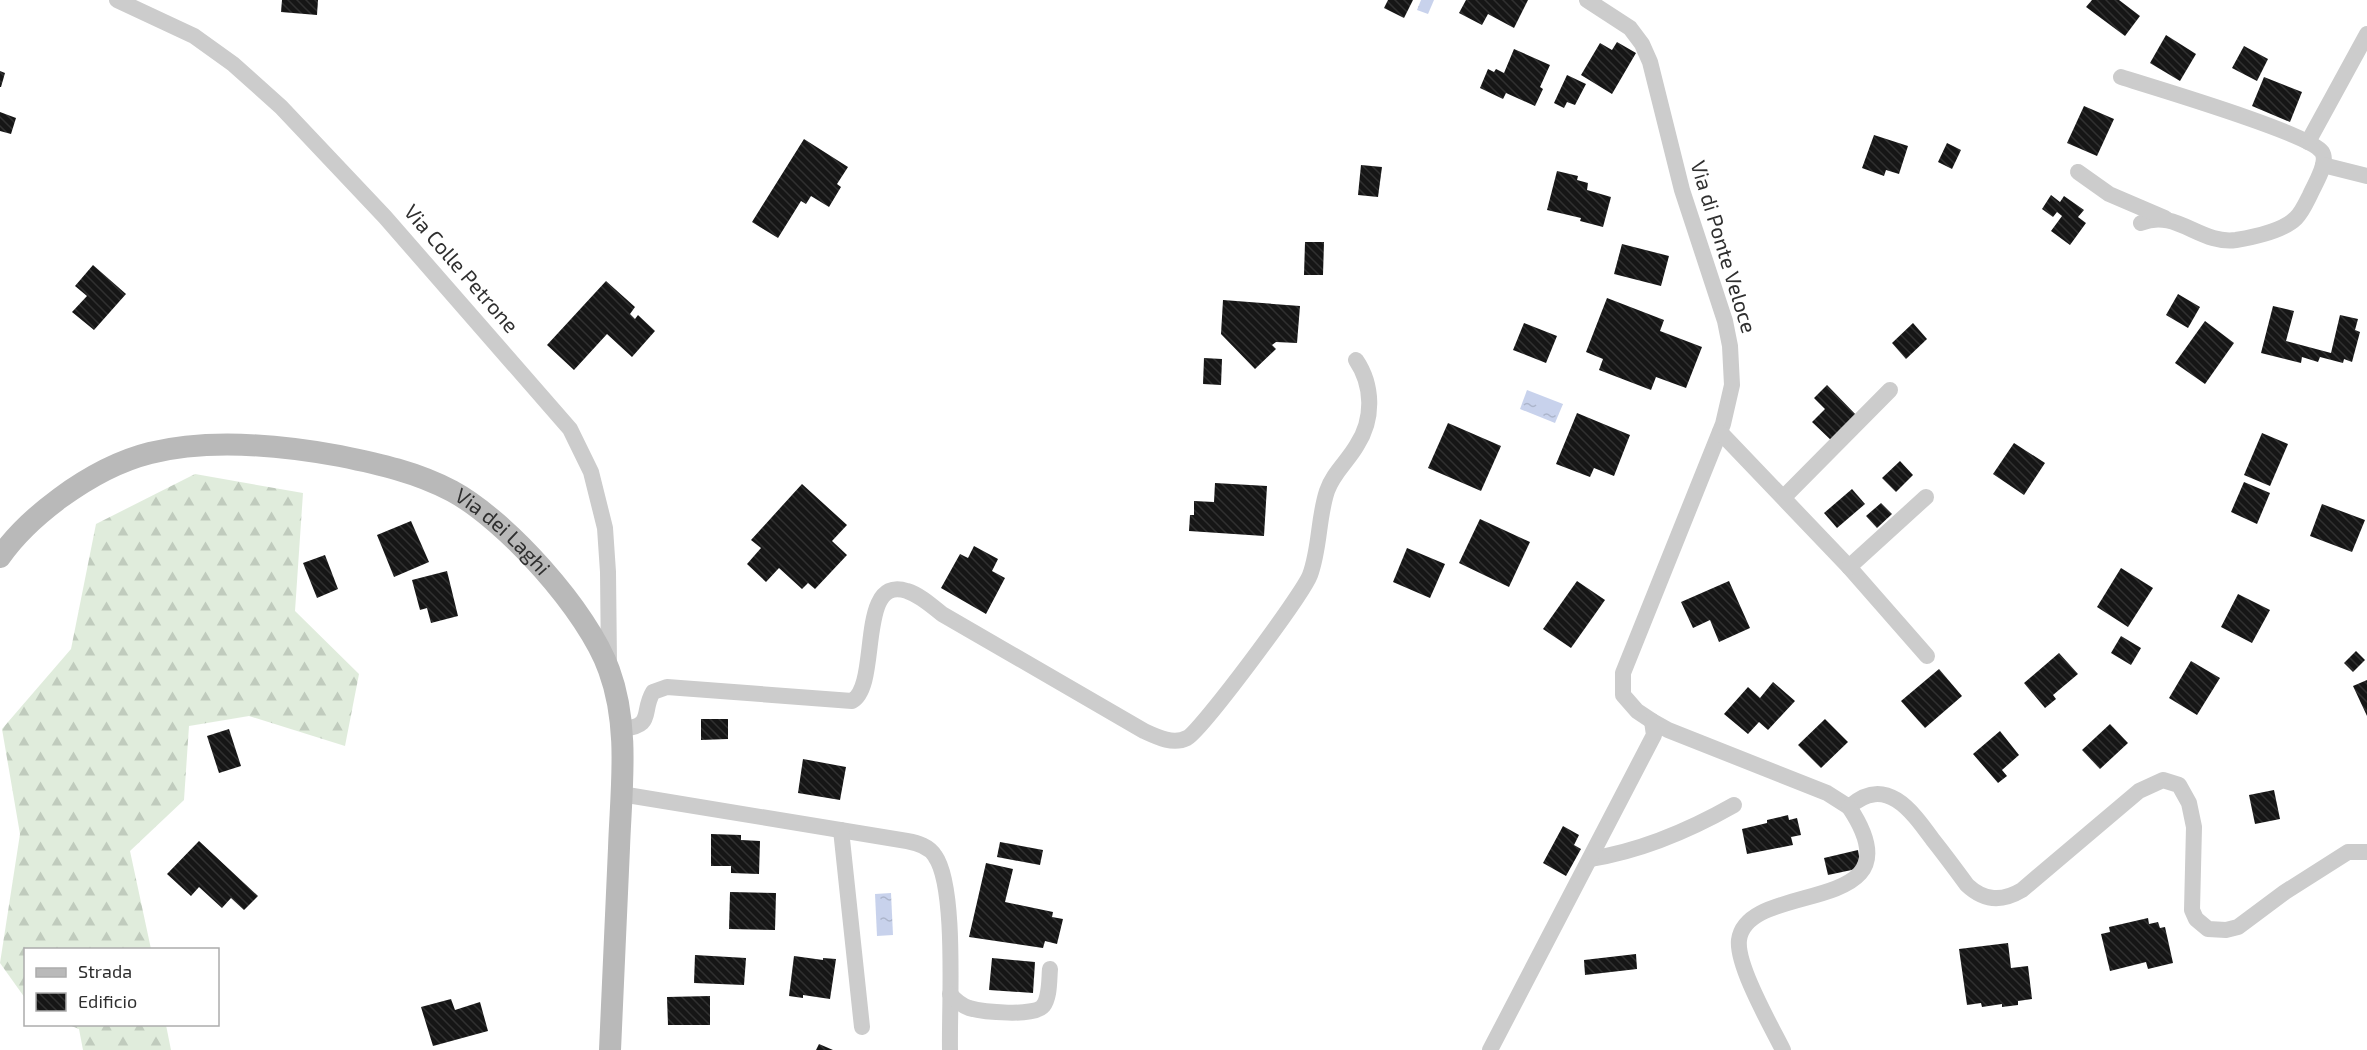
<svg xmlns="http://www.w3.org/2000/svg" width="2367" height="1050" font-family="'Exo 2',sans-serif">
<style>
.forest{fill:url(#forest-firs)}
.water{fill:url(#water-ripples)}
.building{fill:url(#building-back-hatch)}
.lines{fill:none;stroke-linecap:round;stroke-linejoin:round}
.street{stroke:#ccc;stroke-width:16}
.secondary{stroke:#b9b9b9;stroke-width:22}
.labels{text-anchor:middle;stroke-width:6;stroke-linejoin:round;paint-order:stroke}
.street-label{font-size:21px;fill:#2f2f2f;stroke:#fff}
</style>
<defs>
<pattern id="forest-firs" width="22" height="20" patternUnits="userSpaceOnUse" patternTransform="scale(1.5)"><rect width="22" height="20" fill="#e0ecdc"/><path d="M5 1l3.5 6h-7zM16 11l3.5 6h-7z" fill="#c0cbbd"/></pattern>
<pattern id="water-ripples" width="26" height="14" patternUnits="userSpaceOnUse" patternTransform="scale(1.5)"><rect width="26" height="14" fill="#c8d2ec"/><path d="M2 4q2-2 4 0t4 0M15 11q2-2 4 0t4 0" fill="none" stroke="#acb5cb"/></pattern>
<pattern id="building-back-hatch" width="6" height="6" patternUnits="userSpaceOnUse" patternTransform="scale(1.5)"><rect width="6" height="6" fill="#161616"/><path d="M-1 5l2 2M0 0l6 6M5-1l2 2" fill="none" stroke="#303030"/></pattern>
</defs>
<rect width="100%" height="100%" fill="#fff"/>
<g class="forest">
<polygon points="195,474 303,493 295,611 359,674 345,746 249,716 189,726 184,800 130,851 151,949 26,950 25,998 0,963 20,834 2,729 71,649 96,524"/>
<polygon points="69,1025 166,1025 171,1050 83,1050 79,1029"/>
</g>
<g class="water">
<polygon points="1421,0 1434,0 1428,14 1417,10"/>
<polygon points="1527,390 1563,404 1555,423 1520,409"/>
<polygon points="891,893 893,935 877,936 875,894"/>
</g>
<g class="building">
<polygon points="282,0 318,0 317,15 281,12"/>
<polygon points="1388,0 1413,0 1404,18 1384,8"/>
<polygon points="1466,0 1528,0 1514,28 1488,14 1482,25 1459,13"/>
<polygon points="2092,0 2119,0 2140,16 2125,36 2086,7"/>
<polygon points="2166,35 2196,54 2180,81 2150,63"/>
<polygon points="1617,42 1636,53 1612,94 1581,75 1600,43 1612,50"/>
<polygon points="2244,46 2268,59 2257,81 2232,68"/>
<polygon points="1514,49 1550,65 1540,87 1543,89 1535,106 1506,93 1503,99 1480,88 1488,69 1494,72 1496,69 1504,73"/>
<polygon points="0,71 5,73 1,87 0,87"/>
<polygon points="1567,75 1586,84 1575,105 1567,102 1564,108 1554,103"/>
<polygon points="2264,77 2302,92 2290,122 2252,106"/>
<polygon points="2084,106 2114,119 2097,156 2067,143"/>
<polygon points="0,112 16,118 11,134 0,131"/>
<polygon points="1874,135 1908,146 1899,174 1886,170 1884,176 1862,168"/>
<polygon points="804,139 848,167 837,184 841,187 829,207 811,196 806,204 801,201 778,238 752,222"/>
<polygon points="1947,143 1961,150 1952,169 1938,162"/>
<polygon points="1361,165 1382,167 1378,197 1358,195"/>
<polygon points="1557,171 1578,176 1577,180 1588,183 1587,190 1611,197 1603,227 1580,221 1581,218 1547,210"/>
<polygon points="2051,195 2060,202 2064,196 2084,210 2078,217 2086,223 2070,245 2051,231 2062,216 2057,212 2053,217 2042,209"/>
<polygon points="1305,242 1324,242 1323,275 1304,275"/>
<polygon points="1622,244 1669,256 1661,286 1614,274"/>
<polygon points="93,265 126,294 94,330 72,312 87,296 75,286"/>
<polygon points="606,281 635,307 630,314 635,319 638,315 655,331 632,357 607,334 574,370 547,345"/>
<polygon points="2178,294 2200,307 2188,328 2166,315"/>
<polygon points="1607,298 1664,320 1660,331 1702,347 1686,388 1656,377 1651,390 1599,370 1603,359 1586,352"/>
<polygon points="1223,300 1300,306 1297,343 1276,342 1272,345 1276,349 1255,369 1221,334"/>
<polygon points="2273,306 2294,311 2286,341 2331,353 2340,315 2358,319 2355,330 2360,332 2352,362 2344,359 2343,363 2320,357 2318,362 2302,357 2301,363 2261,353"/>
<polygon points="2205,321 2234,343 2205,384 2175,363"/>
<polygon points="1524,323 1557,336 1546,363 1513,350"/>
<polygon points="1913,323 1927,339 1906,359 1892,343"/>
<polygon points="1204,358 1222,359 1221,385 1203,384"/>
<polygon points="1827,385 1859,418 1834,443 1812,422 1825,409 1814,398"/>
<polygon points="1577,413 1630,435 1614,476 1594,468 1590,477 1556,464"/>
<polygon points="1448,423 1501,446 1481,491 1428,468"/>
<polygon points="2262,433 2288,444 2270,486 2244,475"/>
<polygon points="2014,443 2045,463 2024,495 1993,474"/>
<polygon points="1900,461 1913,475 1896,492 1882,478"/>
<polygon points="2244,482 2270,493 2257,524 2231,512"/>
<polygon points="1215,483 1267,486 1264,536 1189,531 1190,515 1194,515 1194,501 1214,502"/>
<polygon points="802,484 847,525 832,541 847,555 815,589 808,583 802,589 779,568 766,582 747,564 761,548 751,540"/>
<polygon points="1852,489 1865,504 1837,528 1824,513"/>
<polygon points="1881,503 1892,514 1877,528 1866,516"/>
<polygon points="2322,504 2365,520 2352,552 2310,536"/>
<polygon points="1480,519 1530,542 1509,587 1459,563"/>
<polygon points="411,521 429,562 394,577 377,535"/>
<polygon points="974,546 998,559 992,571 1005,578 986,614 941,588 960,554 968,558"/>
<polygon points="1407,548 1445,564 1430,598 1393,582"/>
<polygon points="325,555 338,589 317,598 303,563"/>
<polygon points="2121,568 2153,588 2128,627 2097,607"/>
<polygon points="447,571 458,616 431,623 427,608 420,610 412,580"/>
<polygon points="1577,581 1605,600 1571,648 1543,629"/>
<polygon points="1729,581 1750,628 1719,642 1710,620 1693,628 1681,602"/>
<polygon points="2238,594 2270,610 2252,643 2221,627"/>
<polygon points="2121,636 2141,648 2131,665 2111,653"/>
<polygon points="2356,651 2365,660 2353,672 2344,663"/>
<polygon points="2059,653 2078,674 2053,695 2056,699 2045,708 2024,683"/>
<polygon points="2191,661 2220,678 2197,715 2169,698"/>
<polygon points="1939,669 1962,696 1925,728 1901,701"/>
<polygon points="2367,680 2367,716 2353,686"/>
<polygon points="1773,682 1795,701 1768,730 1759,722 1748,734 1724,714 1748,687 1760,698"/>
<polygon points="701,719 728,719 728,739 701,740"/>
<polygon points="1825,719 1848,742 1821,768 1798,745"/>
<polygon points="2110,724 2128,743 2100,769 2082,750"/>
<polygon points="229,729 241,766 219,773 207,736"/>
<polygon points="2000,731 2019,755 2002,770 2007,776 1998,783 1973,754"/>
<polygon points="803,759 846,767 840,800 798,793"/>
<polygon points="2274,790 2280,819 2255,824 2249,795"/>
<polygon points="1788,815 1789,820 1797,818 1801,835 1791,837 1793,845 1747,854 1742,829 1767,823 1767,820"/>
<polygon points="1563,826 1579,835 1574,845 1581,849 1566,876 1543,863"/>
<polygon points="711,834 741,835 741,840 760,841 759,874 731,873 731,866 711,866"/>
<polygon points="199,841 258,896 244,910 231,898 222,908 199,887 191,896 167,874"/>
<polygon points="1000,842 1043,850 1040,865 997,857"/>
<polygon points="1858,850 1861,868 1828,875 1824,858"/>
<polygon points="986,863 1013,869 1005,902 1053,912 1052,917 1063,919 1057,944 1045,941 1043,948 969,937"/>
<polygon points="730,892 776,893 775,930 729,929"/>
<polygon points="2148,918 2149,924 2158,922 2160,928 2165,927 2173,963 2148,969 2146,962 2110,971 2101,934 2110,932 2109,927"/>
<polygon points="2008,943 2011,968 2028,966 2032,999 2018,1001 2018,1005 2002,1007 2002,1004 1982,1007 1981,1003 1967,1005 1959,949"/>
<polygon points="1636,954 1637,969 1585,975 1584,960"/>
<polygon points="695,955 746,958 744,985 694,983"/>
<polygon points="794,956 823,960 823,958 836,959 830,999 803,995 803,998 789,996"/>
<polygon points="992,958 1035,962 1033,993 989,990"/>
<polygon points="710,996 710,1025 668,1025 667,997"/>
<polygon points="451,999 455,1010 480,1002 488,1031 433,1046 421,1007"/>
<polygon points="819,1044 833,1050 816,1050"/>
</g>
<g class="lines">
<g class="street">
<polyline points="117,0 194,36 233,64 281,107 385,217 570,429 591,472 605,528 608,572 609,664"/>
<polyline points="1587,0 1630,28 1642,44 1650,62 1682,190 1725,321 1730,346 1732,385 1723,424 1623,673 1623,695 1637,711 1652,721"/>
<path d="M2121 77C2152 87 2309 133 2322 152 2329 163 2314 185 2310 195 2306 203 2302 212 2296 218 2283 231 2254 237 2236 240 2200 245 2176 208 2141 223"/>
<polyline points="2308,142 2367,34"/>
<polyline points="2323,165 2367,176"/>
<polyline points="2078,172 2109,194 2165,218"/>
<polyline points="1720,432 1849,567 1927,656"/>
<polyline points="1784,497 1890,390"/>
<polyline points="1849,567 1926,497"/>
<path d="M622 729C655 726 641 712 653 692L667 687 852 701C881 685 856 574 907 591 920 595 932 606 942 614L1144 731C1157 737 1173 745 1187 738 1201 731 1303 594 1310 575 1320 548 1318 518 1327 491 1333 473 1348 461 1357 445 1374 419 1373 385 1356 360"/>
<path d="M621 794 907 841C918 843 929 846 935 856 957 887 949 1008 950 1050"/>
<polyline points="841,830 862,1027"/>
<path d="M1590 859C1641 851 1690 830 1734 805"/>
<path d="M950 994C955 1000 961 1005 969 1008 983 1012 1034 1017 1043 1006 1050 997 1049 980 1050 969"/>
<path d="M1490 1050 1654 735 1652 721 1668 730 1827 793 1849 807C1886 774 1912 811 1933 840 1945 855 1956 870 1967 885 1984 901 2002 902 2022 890L2139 791 2163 780 2179 785 2189 803 2194 827 2192 910 2196 919 2208 929 2226 930 2238 927 2285 892 2348 852H2367"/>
<path d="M1783 1050C1771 1026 1736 965 1739 940 1747 878 1924 919 1849 807"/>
</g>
<path class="secondary" id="s1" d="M0 557C16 534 37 515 60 498 86 479 118 461 150 453 210 438 280 445 340 456 379 464 416 472 452 491 506 520 588 611 609 670 630 727 621 789 619 848 616 915 613 983 610 1050"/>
</g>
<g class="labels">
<g class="street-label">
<text transform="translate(1723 247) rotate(73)" y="7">Via di Ponte Veloce</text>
<text transform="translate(461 269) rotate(49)" y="7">Via Colle Petrone</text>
<text dy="7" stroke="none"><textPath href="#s1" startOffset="560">Via dei Laghi</textPath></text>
</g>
</g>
<rect x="24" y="948" width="195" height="78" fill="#ffffff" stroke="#acacac" stroke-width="1.5"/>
<rect x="36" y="968" width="30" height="9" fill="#b9b9b9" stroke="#acacac" stroke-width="1.5"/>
<text x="78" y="978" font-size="18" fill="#2f2f2f">Strada</text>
<rect x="36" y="993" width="30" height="18" fill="url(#building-back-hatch)" stroke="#acacac" stroke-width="1.5"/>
<text x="78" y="1008" font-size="18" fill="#2f2f2f">Edificio</text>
</svg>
